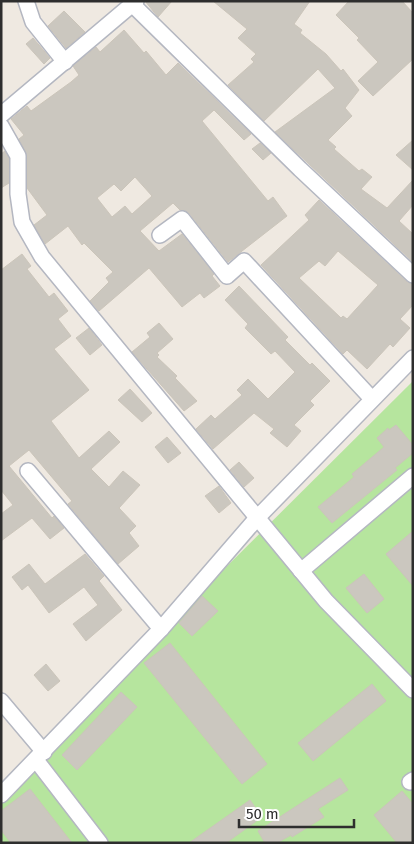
<svg xmlns="http://www.w3.org/2000/svg" width="414" height="844" font-family="'Fira Sans',sans-serif">
<style>
.green{fill:#b6e59e}
.building{fill:#cbc7bf;stroke:#cbc5ba;fill-rule:evenodd}
.lines{fill:none;stroke-linecap:round;stroke-linejoin:round}
.street-casing{stroke:#b4b7c1;stroke-width:18}
.street{stroke:#fff;stroke-width:15}
</style>
<rect width="100%" height="100%" fill="#efe9e1"/>
<polygon class="green" points="413,381 413,843 1,843 1,800 202,591"/>
<g class="building">
<polygon points="145,1 172,1 158,17"/>
<polygon points="213,1 310,1 294,24 302,30 300,33 326,54 341,71 343,69 359,90 345,108 352,116 328,140 336,147 334,149 359,171 362,169 372,177 361,189 387,208 413,180 413,205 399,221 413,234 413,262 275,132 335,88 318,69 264,121 228,85 254,62 251,59 256,54 238,38 247,29"/>
<polygon points="349,1 402,1 413,13 413,59 373,96 358,81 378,62 357,40 359,38 336,15"/>
<polygon points="64,11 85,32 66,48 48,26"/>
<path d="M124 30 144 53 146 51 166 75 178 63 251 134 244 140 214 110 202 121 268 201 273 197 287 216 228 262 189 213 180 210 173 203 140 231 159 251 182 234 214 274 212 276 220 286 204 298 200 293 182 307 149 268 99 311 90 301 109 282 106 278 113 272 84 243 82 245 68 226 45 244 34 225 47 215 27 188V156L19 139 24 135 11 119 27 106 31 111 71 82 79 75 73 66 96 47 100 52ZM135 177 152 196 132 214 125 206 112 217 97 198 114 184 121 191Z"/>
<polygon points="33,38 50,58 44,64 26,44"/>
<polygon points="413,140 413,170 396,155"/>
<polygon points="260,143 271,153 263,160 252,149"/>
<polygon points="5,151 9,158 9,183 1,188 1,154"/>
<path d="M319 200 407 282 413 284V305L400 319 410 328 393 347 390 344 367 369 347 350 343 354 261 265 309 220 305 215ZM338 251 378 285 347 319 343 316 341 318 299 278 319 261 325 266Z"/>
<polygon points="22,254 31,266 27,269 49,297 54,293 68,311 58,319 71,336 54,349 89,390 51,421 79,458 109,431 120,442 91,469 109,487 123,471 140,485 119,508 136,526 129,533 139,546 118,564 68,504 72,501 29,450 9,466 52,518 54,516 64,528 50,539 32,518 1,541 1,514 13,505 1,490 1,270"/>
<polygon points="239,286 288,337 285,340 310,365 312,363 330,381 310,401 314,405 294,425 301,431 287,447 270,433 274,429 254,413 213,449 196,429 211,415 215,419 242,395 237,390 248,379 268,399 295,372 275,351 271,354 245,328 248,324 225,300"/>
<polygon points="159,323 173,339 157,353 159,355 157,357 177,376 175,378 197,401 184,411 132,352 150,337 147,333"/>
<polygon points="89,328 102,345 90,355 76,338"/>
<polygon points="130,389 152,413 142,422 118,400"/>
<polygon points="396,425 413,445 413,453 395,468 397,470 332,523 318,507 354,477 352,474 384,447 377,438 388,428 389,430"/>
<polygon points="167,437 181,453 168,463 155,447"/>
<polygon points="239,462 254,478 244,487 230,470"/>
<polygon points="219,486 231,503 219,513 205,496"/>
<polygon points="413,531 413,586 386,554"/>
<polygon points="85,554 104,576 99,581 122,610 86,641 73,624 98,605 84,587 49,613 28,585 22,590 12,577 29,564 45,584"/>
<polygon points="364,574 384,599 367,613 346,588"/>
<polygon points="202,596 218,611 192,636 179,623"/>
<polygon points="170,643 267,764 242,784 144,663"/>
<polygon points="46,664 60,681 48,691 34,675"/>
<polygon points="372,684 386,701 313,761 298,743"/>
<polygon points="121,692 137,707 77,770 62,755"/>
<polygon points="340,778 348,790 318,809 324,817 292,837 291,835 277,843 265,843 258,831"/>
<polygon points="30,789 72,843 11,843 1,830 1,811"/>
<polygon points="402,791 413,804 413,843 397,843 374,815"/>
<polygon points="250,800 262,817 226,843 189,843"/>
</g>
<g class="lines">
<g class="street-casing">
<g id="street">
<polyline points="26,1 33,22 65,62"/>
<polyline points="133,5 300,169 413,275"/>
<polyline points="1,115 136,1"/>
<polyline points="1,126 18,156 18,194 22,222 42,257 326,601 413,690"/>
<polyline points="160,235 182,219 227,276 244,261 372,399"/>
<polyline points="28,471 161,629"/>
<polyline points="301,571 413,476"/>
<polyline points="1,701 44,752"/>
<polyline points="36,760 100,843"/>
<polyline points="410,782 413,780"/>
<polyline points="1,795 161,629 257,518 413,358"/>
</g>
</g>
<use href="#street" class="street"/>
</g>
<rect width="414" height="844" fill="none" stroke="#2e2e2e" stroke-width="5"/>
<path d="M239 819v8h115v-8" fill="none" stroke="#2e2e2e" stroke-width="2.5"/>
<text x="246" y="819" font-size="15" fill="#2e2e2e" stroke="#ffffff" stroke-width="4" paint-order="stroke">50 m</text>
</svg>
